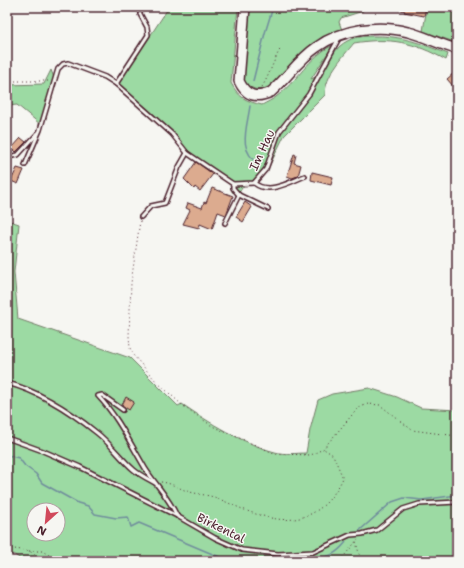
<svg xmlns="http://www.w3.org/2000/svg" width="464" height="568" font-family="'Shantell Sans',sans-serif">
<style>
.green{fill:#9cdaa3;stroke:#737c67;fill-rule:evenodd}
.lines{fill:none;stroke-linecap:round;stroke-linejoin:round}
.stream{stroke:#708d9c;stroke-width:1.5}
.building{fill:#dcab8f;stroke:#4a1f2b}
.service-casing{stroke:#4a1f2b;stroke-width:6}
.secondary-casing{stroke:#4a1f2b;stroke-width:12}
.path{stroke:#4a1f2b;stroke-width:1;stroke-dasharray:1 3;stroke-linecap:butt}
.service{stroke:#f6f6f2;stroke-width:3}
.secondary{stroke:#f6f6f2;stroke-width:9}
.labels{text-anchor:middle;stroke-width:3;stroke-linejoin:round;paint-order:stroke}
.street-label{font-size:12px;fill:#4a1f2b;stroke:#f6f6f2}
</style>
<rect width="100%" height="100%" fill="#f6f6f2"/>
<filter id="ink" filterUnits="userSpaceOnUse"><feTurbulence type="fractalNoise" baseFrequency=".025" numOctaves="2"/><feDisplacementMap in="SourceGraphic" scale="8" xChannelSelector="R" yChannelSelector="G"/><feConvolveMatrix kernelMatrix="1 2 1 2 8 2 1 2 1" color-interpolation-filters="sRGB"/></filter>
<g filter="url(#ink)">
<g class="green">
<path d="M169 7H238L231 83C239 98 246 101 262 105 267 102 272 100 276 97 297 82 309 56 333 45L311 79C326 75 329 56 340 46 349 38 360 36 371 36 401 35 420 43 448 54L446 60C414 42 390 37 354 43 342 58 325 75 325 95L284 136 268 169 251 186 246 182 238 194 232 192 233 184 190 154 174 133 147 108 118 85Z"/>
<path d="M248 7H363V11L341 18 339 22 342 30C333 34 322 37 313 43 292 57 269 113 242 79Z"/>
<polygon points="427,7 457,7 457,43 423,31"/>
<polygon points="51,70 56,83 45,120 40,124 17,105 7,106 7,85 44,84"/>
<path d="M7 220 19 224 14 272 18 319 130 358 178 406 182 404C208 422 244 444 275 452 285 455 297 453 306 453L310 430 318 400 332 394 369 388 397 397 421 408 457 410V561H24L13 554 7 556ZM34 510H58V534H34Z"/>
</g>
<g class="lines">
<g class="stream">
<polyline points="253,81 265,33 273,7"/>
<path d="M250 106C247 128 237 150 259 164"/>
<polyline points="7,455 19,458 25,466 36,474 42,483 78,503 88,506 95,514 116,518 128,517 131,527 139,523 229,561"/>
<polyline points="359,531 392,502 404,498 422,500 457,495"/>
<polyline points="261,561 263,559 278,561"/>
<path d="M302 561C322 554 329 563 346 542"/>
</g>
</g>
<g class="building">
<polygon points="397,7 426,8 424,16 404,12 405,11 397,9"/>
<polygon points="454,73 457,77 457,83 453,86 447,79"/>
<polygon points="21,138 26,142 16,152 12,148"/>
<polygon points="294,154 296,155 294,163 301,165 298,176 292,178 287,176"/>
<polygon points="196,162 213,174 200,191 195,187 194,189 184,179"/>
<polygon points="17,168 24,170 18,184 11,181"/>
<polygon points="312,172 333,177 331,185 311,180"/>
<polygon points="212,188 233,196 226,215 218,212 212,229 200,224 199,228 183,224 190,210 186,208 188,203 202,208 204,202 206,203"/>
<polygon points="245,202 252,207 243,222 236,217"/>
<polygon points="126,397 134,402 129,410 122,405"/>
</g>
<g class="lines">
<g class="service-casing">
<g id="service">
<polyline points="116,84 148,35 147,27 140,14"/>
<polyline points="7,157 18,155 38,133"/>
<polyline points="25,165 40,130 58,69 63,64 68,63 105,77 116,84 172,134 187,153 233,184 254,183 266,169 279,132 309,94 339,38"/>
<path d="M254 183C269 195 290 182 305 176"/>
<polyline points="233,184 233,188 239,195 268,209"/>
<polyline points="141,217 151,206 165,203 179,167 187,153"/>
<polyline points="225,223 239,195"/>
<path d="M7 383C39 391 71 412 97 433 111 444 121 459 134 470 140 475 148 479 155 483"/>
<path d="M123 410 102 395 98 396C118 417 130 443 145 468 155 484 169 498 177 516"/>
<polyline points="7,438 43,451 80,467 177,516 215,538 242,550 278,554 313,552 350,535 362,534 377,530 403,509 419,504 457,502"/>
</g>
</g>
<g class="secondary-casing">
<path id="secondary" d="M245 7 239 81C246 96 256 99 271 92 287 78 299 59 317 47 342 29 378 24 408 32 425 36 440 45 457 49"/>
</g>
<g class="path">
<polyline points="7,81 50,81"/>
<path d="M262 87C270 74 273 61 281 48"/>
<polyline points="140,221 131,283 129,336 130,348 133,355 157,382 182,405 212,426 276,454 311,455 323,449 358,408 368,404 380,405 412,430 457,436"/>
<path d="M161 482C172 483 180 489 190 492 198 494 206 495 214 497 230 503 246 512 263 516 300 527 327 512 343 478L333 455 324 449"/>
<polyline points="356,542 361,561"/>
<polyline points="7,548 29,551 47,561"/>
<polyline points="29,551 42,551 59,561"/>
<polyline points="340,561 358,539"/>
</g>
<use href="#service" class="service"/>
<use href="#secondary" class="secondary"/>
</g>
</g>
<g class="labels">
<g class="street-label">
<text transform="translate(262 150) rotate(-65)" y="4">Im Hau</text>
<text transform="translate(221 528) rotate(26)" y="4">Birkental</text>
</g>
</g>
<rect width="464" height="568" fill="none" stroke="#f6f6f2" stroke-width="24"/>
<rect x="12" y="12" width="440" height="544" fill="none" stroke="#4a1f2b" stroke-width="1.5" filter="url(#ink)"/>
<g transform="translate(46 522) rotate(207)"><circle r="19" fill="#f6f6f2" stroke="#b1a0a2"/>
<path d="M0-3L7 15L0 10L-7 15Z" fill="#d1495b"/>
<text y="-6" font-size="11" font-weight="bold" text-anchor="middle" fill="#4a1f2b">N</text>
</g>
</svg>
